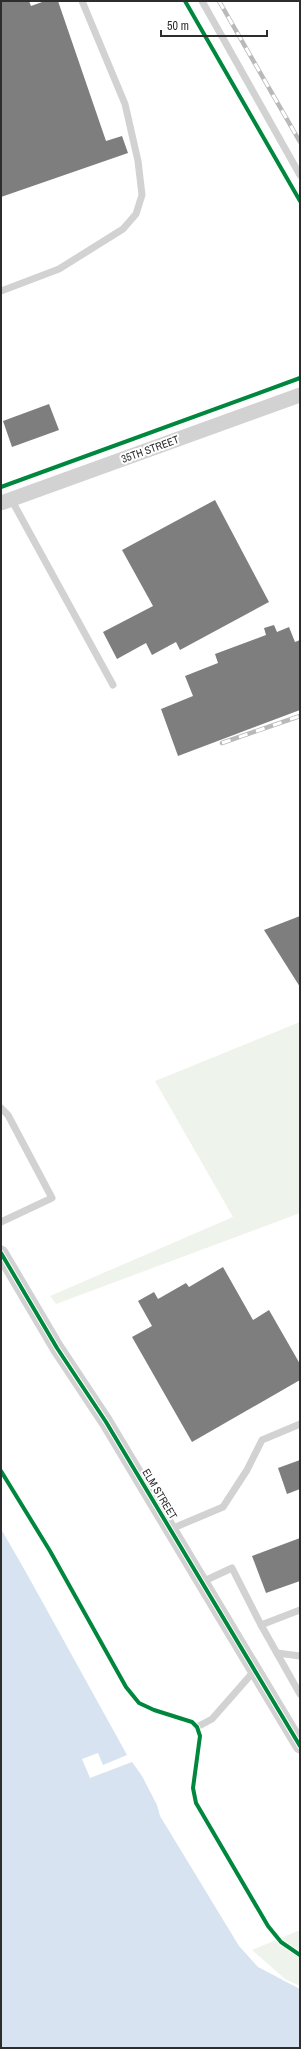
<svg xmlns="http://www.w3.org/2000/svg" width="301" height="2049" font-family="'Archivo Narrow',sans-serif">
<style>
.green{fill:#eef3eb}
.water{fill:#d7e3f0}
.pier{fill:#fff}
.building{fill:#7e7e7e}
.lines{fill:none;stroke-linecap:round;stroke-linejoin:round}
.service{stroke:#d2d2d2;stroke-width:7}
.minor{stroke:#d2d2d2;stroke-width:15}
.rail-casing{stroke:#b9b9b9;stroke-width:4.5}
.rail{stroke:#fff;stroke-width:3;stroke-dasharray:9;stroke-linecap:butt}
.cycleway-casing{stroke:#fff;stroke-width:6}
.cycleway{stroke:#00873e;stroke-width:4}
.labels{text-anchor:middle;stroke-width:4;stroke-linejoin:round;paint-order:stroke}
.street-label{font-size:11px;fill:#2d2d2d;stroke:#fff}
</style>
<rect width="100%" height="100%" fill="#fff"/>
<g class="green">
<polygon points="300,1022 300,1213 56,1304 50,1296 233,1217 155,1081"/>
<polygon points="300,1930 300,1988 284,1981 250,1951"/>
</g>
<polygon class="water" points="1,1529 72,1651 116,1719 178,1805 185,1836 250,1951 284,1981 300,1988 300,2048 1,2048"/>
<polygon class="pier" points="1,1527 74,1650 117,1717 135,1733 172,1750 178,1760 180,1805 186,1835 251,1949 285,1979 300,1986 300,1989 258,1967 239,1946 160,1816 157,1805 142,1776 132,1762 90,1778 82,1759 98,1753 103,1765 127,1755"/>
<g class="building">
<polygon points="1,1 29,1 31,6 45,1 58,1 106,141 122,136 128,153 1,197"/>
<polygon points="49,404 59,430 12,447 3,421"/>
<polygon points="215,500 269,602 180,650 176,642 152,655 146,643 117,659 103,632 153,606 122,550"/>
<polygon points="274,625 277,632 289,627 295,642 300,640 300,710 178,756 161,709 193,696 185,676 218,663 215,654 266,635 264,628"/>
<polygon points="300,916 300,987 264,930"/>
<polygon points="223,1267 253,1320 269,1310 300,1364 300,1380 192,1442 132,1337 152,1326 138,1301 154,1292 158,1299 186,1283 189,1287"/>
<polygon points="300,1460 300,1489 287,1494 278,1468"/>
<polygon points="300,1538 300,1581 266,1593 252,1556"/>
</g>
<g class="lines">
<g class="service">
<polyline points="202,1 300,175"/>
<polyline points="1,291 59,269 123,229 136,214 142,195 138,161 125,104 82,1"/>
<polyline points="11,499 113,685"/>
<polyline points="1,1108 8,1115 52,1198 1,1222"/>
<polyline points="171,1529 223,1507 247,1470 262,1440 300,1424"/>
<polyline points="202,1582 232,1568 261,1625 300,1610"/>
<polyline points="261,1625 300,1694"/>
<polyline points="277,1653 300,1656"/>
<polyline points="197,1727 212,1719 255,1670"/>
</g>
<g class="minor">
<polyline points="1,503 300,395"/>
<polyline points="1,1253 57,1348 106,1422 300,1746"/>
</g>
<g class="rail-casing">
<g id="rail">
<polyline points="219,1 300,142"/>
<polyline points="222,743 300,716"/>
</g>
</g>
<use href="#rail" class="rail"/>
<g class="cycleway-casing">
<g id="cycleway">
<polyline points="185,1 300,201"/>
<polyline points="1,487 300,378"/>
<polyline points="1,1253 57,1348 106,1422 300,1746"/>
<polyline points="1,1471 50,1551 126,1687 139,1703 154,1710 192,1722 197,1727 200,1736 193,1788 196,1803 268,1926 281,1942 300,1955"/>
</g>
</g>
<use href="#cycleway" class="cycleway"/>
</g>
<g class="labels">
<g class="street-label">
<text transform="translate(150 449) rotate(-20)" y="4">35TH STREET</text>
<text transform="translate(160 1494) rotate(59)" y="4">ELM STREET</text>
</g>
</g>
<rect width="301" height="2049" fill="none" stroke="#2d2d2d" stroke-width="4"/>
<path d="M161 30v6h106v-6" fill="none" stroke="#2d2d2d" stroke-width="2"/>
<text x="167" y="30" font-size="12" fill="#2d2d2d" stroke="#ffffff" stroke-width="3" paint-order="stroke">50 m</text>
</svg>
